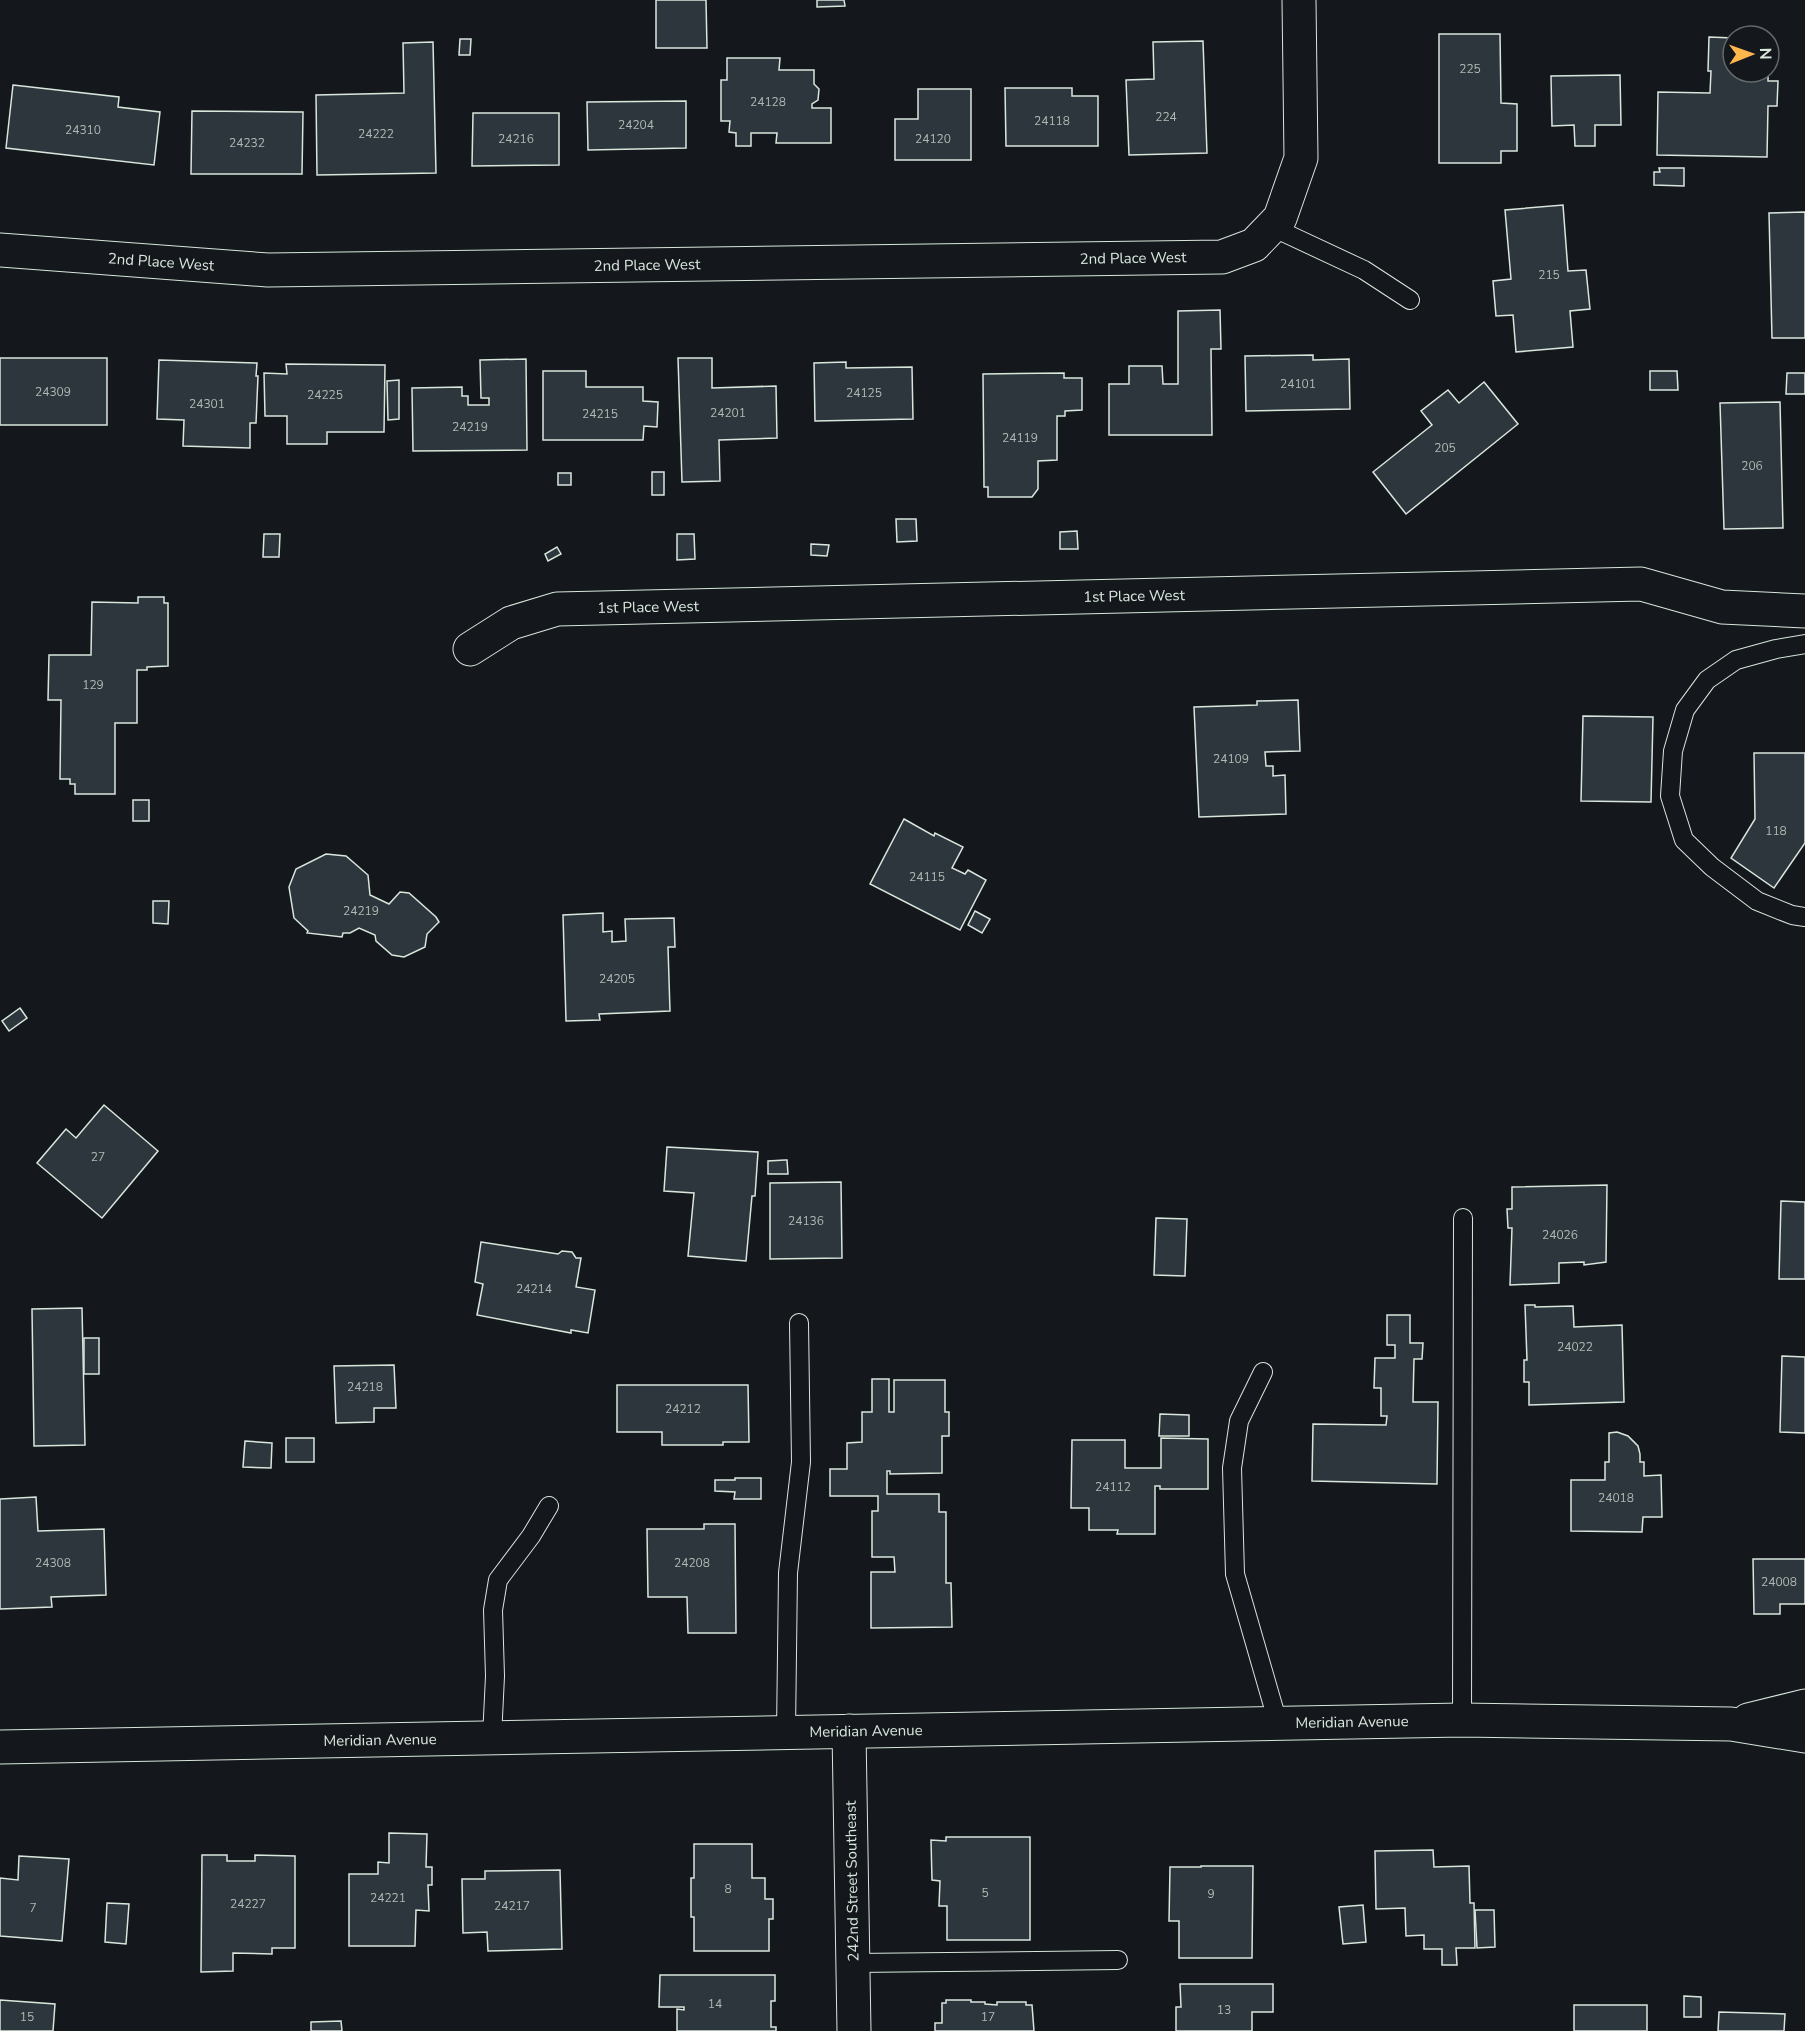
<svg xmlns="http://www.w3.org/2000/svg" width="1805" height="2031" font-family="'Nunito Sans',sans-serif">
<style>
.building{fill:#2c363c;stroke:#d8e6dc;stroke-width:1.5}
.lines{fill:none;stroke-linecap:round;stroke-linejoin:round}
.service-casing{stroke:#d8e6dc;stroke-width:20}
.minor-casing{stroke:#d8e6dc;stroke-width:35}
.secondary-casing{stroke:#d8e6dc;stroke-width:35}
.service{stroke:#14181c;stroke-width:18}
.minor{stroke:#14181c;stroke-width:33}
.secondary{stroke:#14181c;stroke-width:33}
.labels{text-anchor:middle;stroke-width:4.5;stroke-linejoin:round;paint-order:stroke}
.number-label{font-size:12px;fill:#adbab4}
.street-label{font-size:15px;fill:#d8e6dc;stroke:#14181c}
</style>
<rect width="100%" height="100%" fill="#14181c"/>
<g class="building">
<polygon points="656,0 706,0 707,48 656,48"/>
<polygon points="817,0 844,0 845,6 817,7"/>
<polygon points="1439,34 1500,34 1501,103 1517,104 1517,151 1501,151 1501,163 1439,163"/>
<polygon points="1709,37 1733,38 1733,72 1768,72 1768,81 1778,81 1777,106 1768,106 1767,157 1657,155 1658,92 1710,93 1711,71 1708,71"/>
<polygon points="460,39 471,39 470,55 459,55"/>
<polygon points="1203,41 1207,153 1129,155 1126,80 1154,79 1153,42"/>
<polygon points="433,42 436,173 317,175 316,95 404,93 403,43"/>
<polygon points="727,58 780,58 779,70 814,70 814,84 819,89 818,100 812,104 812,108 831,108 831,143 776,143 777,133 751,133 751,146 736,146 736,133 729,132 730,121 721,121 721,80 727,80"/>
<polygon points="1620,75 1621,125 1595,125 1595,146 1575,146 1574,125 1552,126 1551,76"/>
<polygon points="13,85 119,97 118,107 160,112 154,165 6,148"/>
<polygon points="1005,88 1072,88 1072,96 1098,96 1098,146 1006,146"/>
<polygon points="918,89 971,89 971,160 895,160 895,119 918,119"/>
<polygon points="686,101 686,148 588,150 587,102"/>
<polygon points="192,111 303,112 302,174 191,174"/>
<polygon points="473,113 559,113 559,165 472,166"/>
<polygon points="1659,168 1684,168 1684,186 1654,185 1654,172 1660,172"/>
<polygon points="1563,205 1568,271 1586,270 1590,309 1570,311 1573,347 1516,352 1513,315 1496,316 1493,281 1511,279 1505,210"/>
<polygon points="1805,212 1805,338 1772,338 1769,213"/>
<polygon points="1220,310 1221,349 1211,349 1212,435 1109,435 1109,384 1129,384 1129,366 1162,366 1163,384 1178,384 1178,311"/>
<polygon points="1313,355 1313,360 1349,359 1350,409 1246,411 1245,356"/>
<rect x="0" y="358" width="107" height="67"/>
<polygon points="678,358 712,358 712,388 776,386 777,438 719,440 720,481 682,482"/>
<polygon points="526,359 527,450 413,451 412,388 462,387 462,396 468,396 468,405 489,405 489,398 481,398 480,360"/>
<polygon points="159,360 257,363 256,376 258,376 256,423 250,423 250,448 183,446 184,420 157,419"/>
<polygon points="846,362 846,368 912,367 913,419 815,421 814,363"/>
<polygon points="286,364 385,365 384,432 327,432 327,444 287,444 287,416 265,416 264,373 287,374"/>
<polygon points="543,371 586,371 586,387 643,387 643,401 658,402 657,427 644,426 643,440 543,440"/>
<polygon points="1650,371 1677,371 1678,390 1650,390"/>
<polygon points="1064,373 1064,378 1082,378 1082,410 1065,411 1065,416 1057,416 1057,460 1038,461 1038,489 1032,497 988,497 988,487 984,487 983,374"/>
<polygon points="1787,373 1805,373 1805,394 1786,394"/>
<polygon points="399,380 399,419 388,420 387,381"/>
<polygon points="1484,382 1518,424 1406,514 1373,472 1432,425 1421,411 1448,390 1459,403"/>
<polygon points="1780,402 1783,528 1724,529 1720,403"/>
<rect x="652" y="472" width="12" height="23"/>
<rect x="558" y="473" width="13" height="12"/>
<polygon points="896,519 916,519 917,541 897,542"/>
<polygon points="1077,531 1078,549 1060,549 1060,532"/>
<polygon points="264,534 280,534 279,557 263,557"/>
<polygon points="677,534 694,534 695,559 677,560"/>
<polygon points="811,544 829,545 827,556 811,555"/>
<polygon points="557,547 561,554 548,561 545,554"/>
<polygon points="138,597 164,597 164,603 168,603 168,666 147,667 147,670 137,670 137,723 115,723 115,794 75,794 75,784 70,784 70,779 60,779 61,700 48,700 49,655 91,655 92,602 138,603"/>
<polygon points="1298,700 1300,751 1265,752 1266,766 1273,766 1273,776 1285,775 1286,814 1199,817 1194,707 1257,705 1257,701"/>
<polygon points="1583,716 1653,717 1651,802 1581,801"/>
<polygon points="1754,753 1805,753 1805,843 1774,888 1731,858 1755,819"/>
<rect x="133" y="800" width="16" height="21"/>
<polygon points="904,819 934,836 935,833 963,847 952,868 965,874 968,870 986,880 960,930 870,884"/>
<polygon points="326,854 346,856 368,875 370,895 389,904 400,892 409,893 436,917 439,922 427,934 425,947 404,957 392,955 376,941 375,935 359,928 350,933 343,933 342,937 307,933 308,931 294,918 289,887 296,869"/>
<polygon points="153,901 169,901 168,924 153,923"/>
<polygon points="975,911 990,919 982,933 968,925"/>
<polygon points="603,913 603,932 612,931 612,942 626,941 625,919 674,918 675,947 668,947 670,1011 599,1014 600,1020 566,1021 563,915"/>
<polygon points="20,1008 27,1018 9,1031 2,1021"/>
<polygon points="104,1105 158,1151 102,1218 37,1163 66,1129 76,1138"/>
<polygon points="667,1147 758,1152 755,1196 752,1196 746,1261 688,1256 694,1193 664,1191"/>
<polygon points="785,1160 787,1160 788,1174 768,1174 768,1161"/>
<polygon points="841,1182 842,1258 770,1259 770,1183"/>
<polygon points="1607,1185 1606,1262 1584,1265 1584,1262 1559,1263 1559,1283 1510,1285 1512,1228 1508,1228 1507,1209 1512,1209 1512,1187"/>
<polygon points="1781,1201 1805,1202 1805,1279 1779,1279"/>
<polygon points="1156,1218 1187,1219 1185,1276 1154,1275"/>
<polygon points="481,1242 558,1254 562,1251 572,1252 576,1258 581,1258 576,1287 595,1290 588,1333 571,1330 571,1333 477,1315 483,1284 475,1282"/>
<polygon points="1525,1305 1535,1305 1535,1307 1573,1306 1574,1327 1622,1325 1624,1402 1529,1405 1529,1382 1524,1382 1524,1360 1527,1360"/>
<polygon points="82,1308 85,1445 34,1446 32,1309"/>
<polygon points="1387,1315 1410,1315 1410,1343 1423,1343 1422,1359 1414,1359 1413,1402 1438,1402 1437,1484 1312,1481 1313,1424 1386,1425 1387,1416 1381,1416 1381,1388 1374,1388 1375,1358 1395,1358 1395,1345 1387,1345"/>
<rect x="84" y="1338" width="15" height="36"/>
<polygon points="1782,1356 1805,1357 1805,1433 1780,1432"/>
<polygon points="394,1365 396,1408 374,1408 374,1422 336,1423 334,1366"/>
<polygon points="872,1379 889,1379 889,1412 894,1412 894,1380 945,1380 945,1412 949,1412 949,1436 942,1436 942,1473 890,1474 890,1471 887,1471 887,1494 939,1494 939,1512 946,1512 946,1583 951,1583 952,1627 871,1628 871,1572 895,1572 894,1557 872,1557 872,1511 878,1511 878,1496 830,1496 830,1469 847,1469 847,1443 862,1442 862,1412 872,1412"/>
<polygon points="617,1385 748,1385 749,1442 723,1442 723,1445 662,1445 662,1432 617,1432"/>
<polygon points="1160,1414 1189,1415 1189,1436 1159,1436"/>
<polygon points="1617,1432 1628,1436 1638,1446 1640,1454 1640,1462 1644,1462 1644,1476 1661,1475 1662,1517 1643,1517 1642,1532 1571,1531 1571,1480 1605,1480 1605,1462 1609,1462 1609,1433"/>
<rect x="286" y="1438" width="28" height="24"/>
<polygon points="1161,1438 1208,1439 1208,1489 1160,1489 1160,1486 1155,1486 1155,1534 1117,1534 1118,1530 1089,1530 1089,1508 1071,1508 1072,1440 1125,1440 1125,1468 1161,1468"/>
<polygon points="245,1441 272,1443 271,1468 243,1467"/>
<polygon points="735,1478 761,1478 761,1499 734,1499 735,1492 715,1491 715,1480 735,1480"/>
<polygon points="36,1497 38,1531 104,1529 106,1595 51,1597 52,1607 0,1609 0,1499"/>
<polygon points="704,1524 735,1524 736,1633 688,1633 687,1597 648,1597 647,1529 704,1529"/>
<polygon points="1753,1559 1805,1559 1805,1604 1780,1604 1780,1614 1754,1614"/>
<polygon points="389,1833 427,1834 426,1867 432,1867 432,1885 428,1885 429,1911 416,1910 415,1946 349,1946 349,1874 378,1874 378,1862 389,1863"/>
<polygon points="946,1837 1030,1837 1030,1940 947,1940 947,1906 939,1906 940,1881 932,1880 931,1840 946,1841"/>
<polygon points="694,1844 752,1844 752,1878 765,1878 765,1899 773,1899 773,1919 769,1919 769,1951 694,1951 694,1917 691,1917 691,1878 694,1878"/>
<polygon points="1433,1850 1434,1867 1469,1866 1470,1903 1474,1903 1475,1948 1456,1948 1457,1965 1442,1965 1442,1949 1424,1949 1424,1935 1406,1936 1405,1908 1376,1909 1375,1851"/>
<polygon points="202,1855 227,1855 227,1861 255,1861 255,1855 295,1856 295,1948 272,1948 272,1954 233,1953 233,1971 201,1972"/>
<polygon points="19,1856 69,1859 62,1941 0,1936 0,1878 18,1880"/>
<polygon points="1201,1866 1253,1866 1252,1958 1179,1958 1179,1921 1169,1921 1170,1867 1201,1867"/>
<polygon points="560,1870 562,1949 488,1951 487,1932 463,1933 462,1879 485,1879 485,1871"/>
<polygon points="107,1903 129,1904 126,1944 105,1942"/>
<polygon points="1363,1905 1366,1942 1343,1944 1339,1907"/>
<polygon points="1475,1910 1494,1910 1495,1947 1477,1948"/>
<polygon points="660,1975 775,1975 775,2001 771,2001 771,2027 776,2027 776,2031 677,2031 677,2009 684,2010 684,2007 659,2007"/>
<polygon points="1180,1984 1273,1984 1273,2012 1252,2012 1252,2031 1176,2031 1176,2007 1181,2007"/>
<polygon points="1684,1996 1701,1997 1701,2017 1684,2017"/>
<polygon points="0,2000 55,2004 53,2031 0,2031"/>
<polygon points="946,2000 971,2000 971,2002 985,2002 985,2004 997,2005 997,2002 1026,2002 1026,2005 1032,2005 1034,2031 935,2031 935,2023 942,2023 942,2003 946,2003"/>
<rect x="1574" y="2005" width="73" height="26"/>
<polygon points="1719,2012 1785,2014 1784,2031 1718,2031"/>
<polygon points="341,2021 342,2031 311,2031 311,2022"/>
</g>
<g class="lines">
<g class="service-casing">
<g id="service">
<polyline points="1272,227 1364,270 1410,300"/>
<polyline points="1805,644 1776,649 1736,660 1707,680 1685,710 1673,751 1670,796 1684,840 1712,867 1757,901 1792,915 1805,917"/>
<polyline points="1263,1372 1239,1421 1232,1468 1235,1574 1278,1723"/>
<polyline points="1462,1720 1463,1218"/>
<polyline points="786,1732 788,1573 801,1462 799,1323"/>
<polyline points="492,1738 495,1676 493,1610 498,1580 531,1536 549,1506"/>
<polyline points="854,1963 1118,1960"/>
</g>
</g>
<g class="minor-casing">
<g id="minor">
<polyline points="0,250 268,270 1222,257 1254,245 1280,218 1301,158 1299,0"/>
<polyline points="470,649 511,623 557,609 1641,584 1722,607 1805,611"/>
<polyline points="849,1731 854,2031"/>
</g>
</g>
<g class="secondary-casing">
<g id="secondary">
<polyline points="1748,1720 1805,1706"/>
<polyline points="0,1747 1462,1720 1731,1724 1805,1736"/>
</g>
</g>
<use href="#service" class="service"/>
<use href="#minor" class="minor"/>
<use href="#secondary" class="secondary"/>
</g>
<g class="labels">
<g class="number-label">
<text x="1470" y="73">225</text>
<text x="768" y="106">24128</text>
<text x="1166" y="121">224</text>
<text x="1052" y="125">24118</text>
<text x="636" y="129">24204</text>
<text x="83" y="134">24310</text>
<text x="376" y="138">24222</text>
<text x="516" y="143">24216</text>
<text x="933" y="143">24120</text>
<text x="247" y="147">24232</text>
<text x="1549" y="279">215</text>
<text x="1298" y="388">24101</text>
<text x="53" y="396">24309</text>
<text x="864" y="397">24125</text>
<text x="325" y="399">24225</text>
<text x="207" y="408">24301</text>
<text x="728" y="417">24201</text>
<text x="600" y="418">24215</text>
<text x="470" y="431">24219</text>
<text x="1020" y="442">24119</text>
<text x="1445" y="452">205</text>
<text x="1752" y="470">206</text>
<text x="93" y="689">129</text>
<text x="1231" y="763">24109</text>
<text x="1776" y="835">118</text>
<text x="927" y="881">24115</text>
<text x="361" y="915">24219</text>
<text x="617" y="983">24205</text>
<text x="98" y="1161">27</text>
<text x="806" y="1225">24136</text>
<text x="1560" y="1239">24026</text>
<text x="534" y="1293">24214</text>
<text x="1575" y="1351">24022</text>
<text x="365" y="1391">24218</text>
<text x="683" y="1413">24212</text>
<text x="1113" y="1491">24112</text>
<text x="1616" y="1502">24018</text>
<text x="53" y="1567">24308</text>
<text x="692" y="1567">24208</text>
<text x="1779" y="1586">24008</text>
<text x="728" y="1893">8</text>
<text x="985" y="1897">5</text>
<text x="1211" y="1898">9</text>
<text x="388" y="1902">24221</text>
<text x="248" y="1908">24227</text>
<text x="512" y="1910">24217</text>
<text x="33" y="1912">7</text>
<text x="715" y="2008">14</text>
<text x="1224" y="2014">13</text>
<text x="27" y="2021">15</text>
<text x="988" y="2021">17</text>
</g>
<g class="street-label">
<text transform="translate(1133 258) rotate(-1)" y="5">2nd Place West</text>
<text transform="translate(161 262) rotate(4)" y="5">2nd Place West</text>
<text transform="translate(647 265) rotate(-1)" y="5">2nd Place West</text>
<text transform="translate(1134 596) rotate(-1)" y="5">1st Place West</text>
<text transform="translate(648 607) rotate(-1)" y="5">1st Place West</text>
<text transform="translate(1352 1722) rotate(-1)" y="5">Meridian Avenue</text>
<text transform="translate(866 1731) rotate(-1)" y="5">Meridian Avenue</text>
<text transform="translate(380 1740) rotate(-1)" y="5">Meridian Avenue</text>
<text transform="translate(852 1881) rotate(-91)" y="5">242nd Street Southeast</text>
</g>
</g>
<g transform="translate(1751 54) rotate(89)"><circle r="28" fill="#14181c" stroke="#626a69" stroke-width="1.5"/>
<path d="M0-4.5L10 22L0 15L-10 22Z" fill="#ffb74d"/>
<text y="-9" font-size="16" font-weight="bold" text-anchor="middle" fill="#d8e6dc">N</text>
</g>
</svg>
